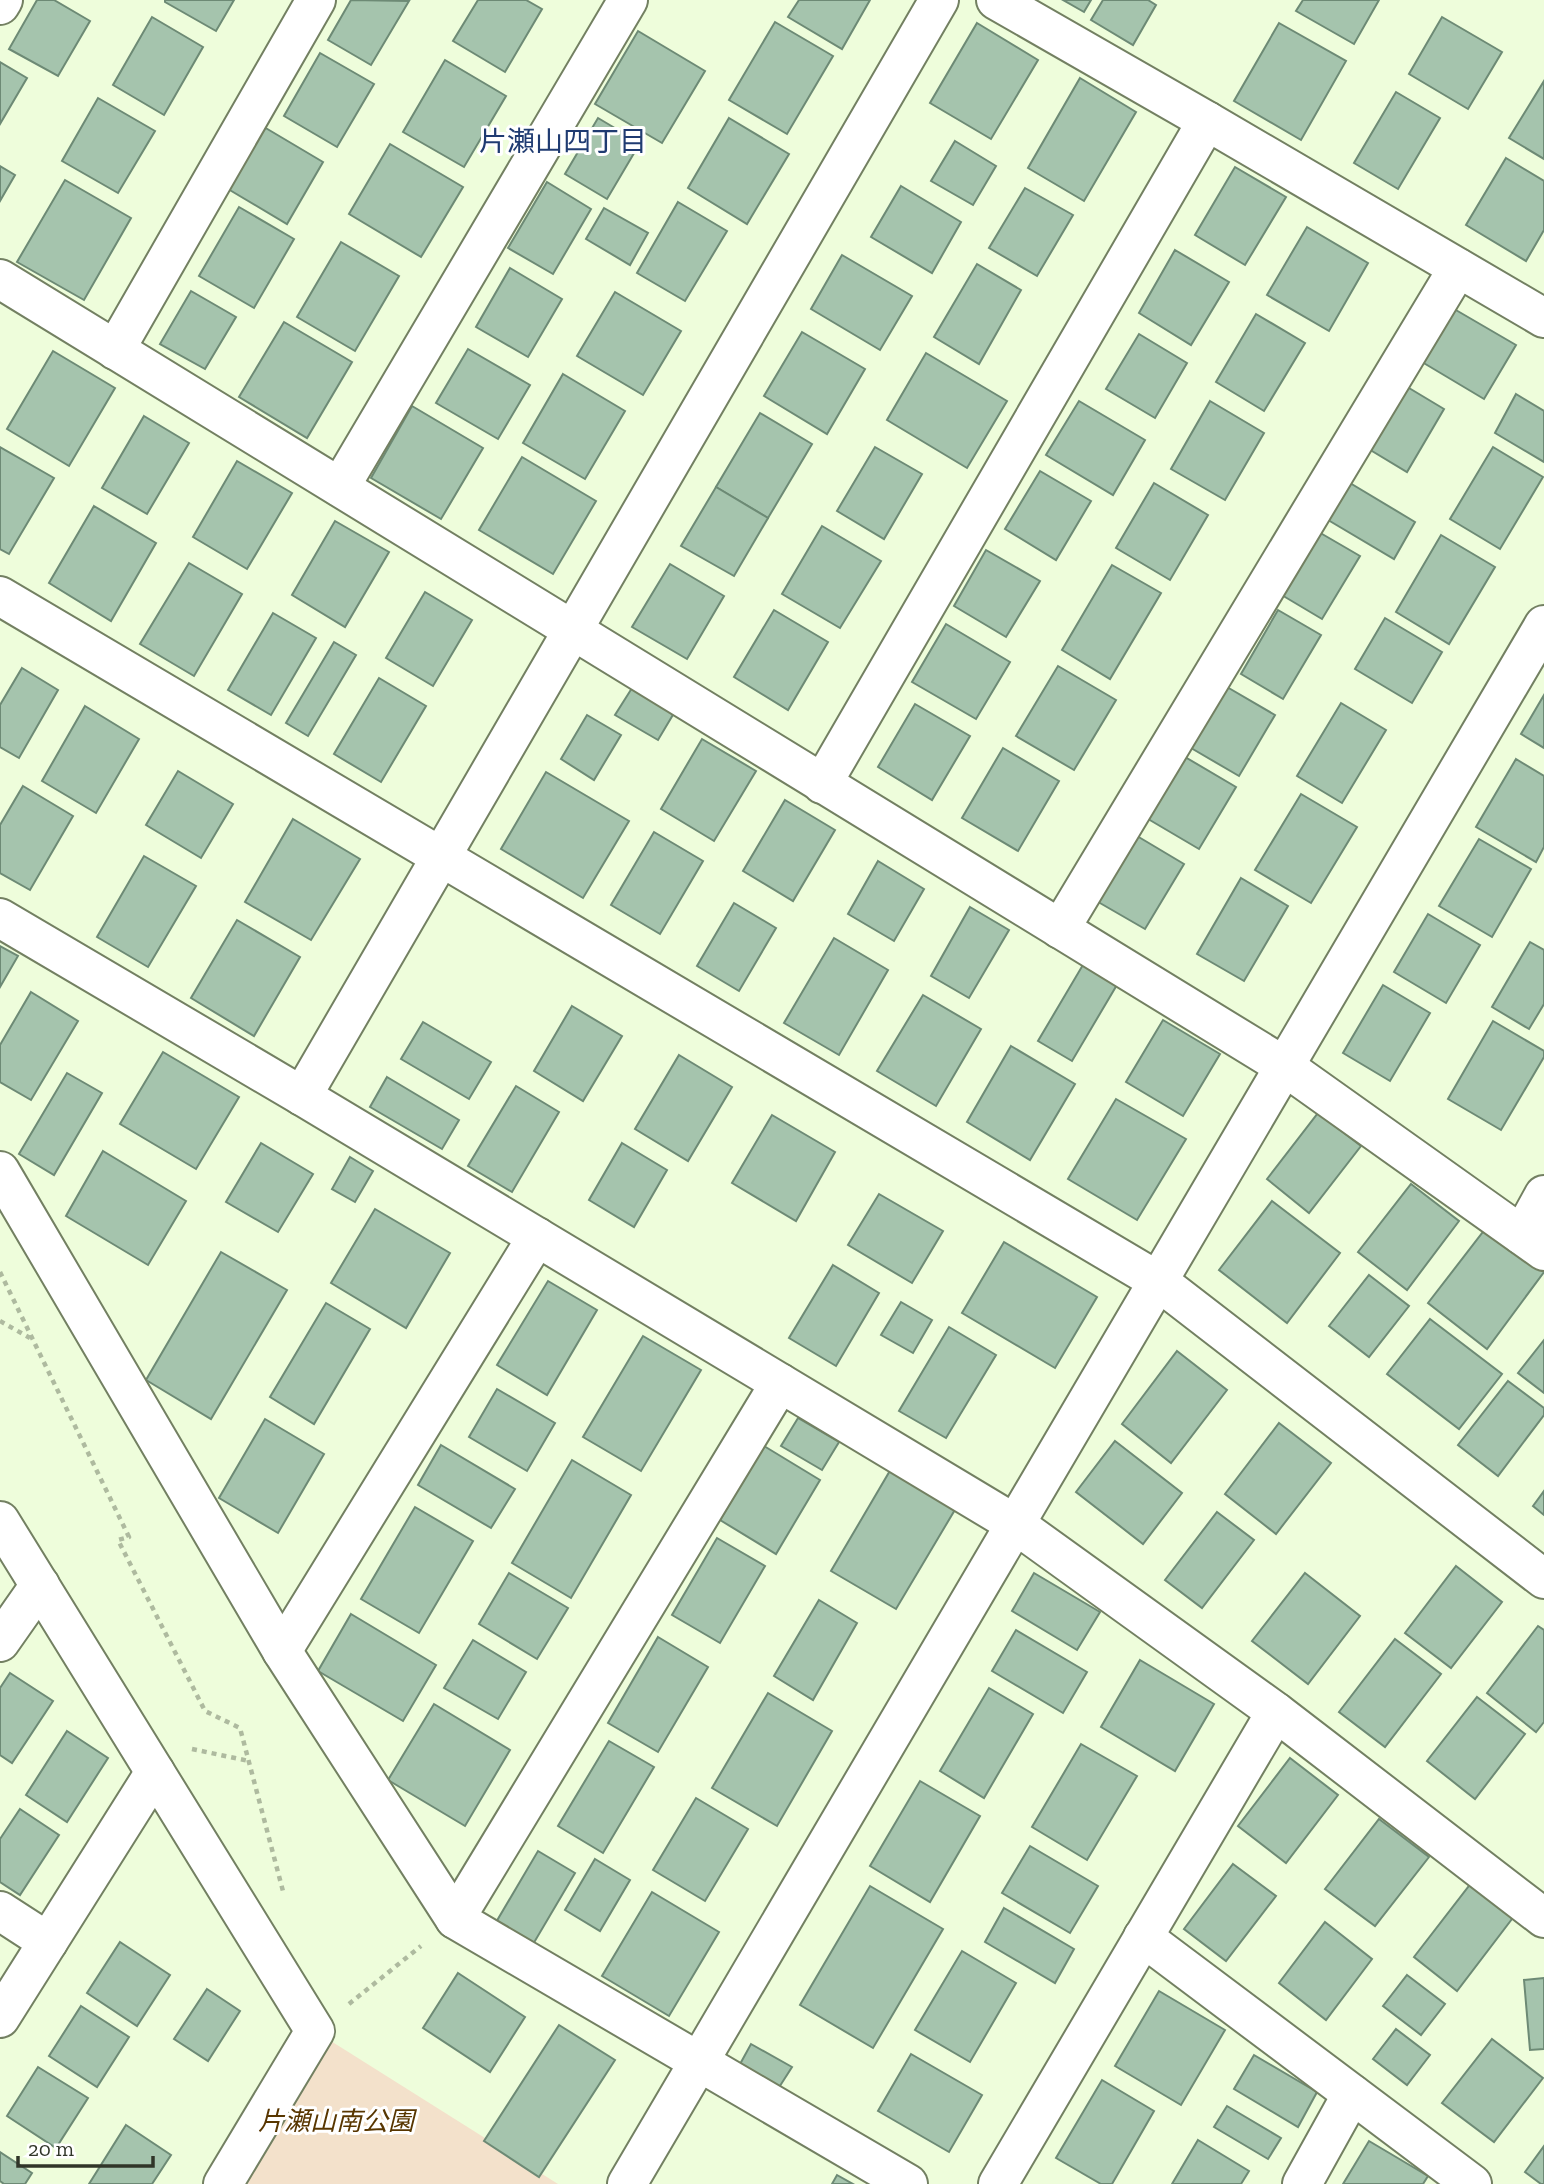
<svg xmlns="http://www.w3.org/2000/svg" width="1544" height="2184" font-family="'Zilla Slab','Noto Sans JP',serif">
<style>
.green{fill:#f3e1cb}
.building{fill:#a5c4ad;stroke:#6d8a75;stroke-width:2}
.lines{fill:none;stroke-linecap:round;stroke-linejoin:round}
.minor-casing{stroke:#738062;stroke-width:42}
.path{stroke:#aeba9f;stroke-width:4.5;stroke-dasharray:5 5;stroke-linecap:butt}
.minor{stroke:#fff;stroke-width:38}
.labels{text-anchor:middle;stroke-width:6;stroke-linejoin:round;paint-order:stroke}
.park-label{font-size:26px;font-style:italic;fill:#583600;stroke:#fff}
.neighbourhood-label{font-size:28px;fill:#1f3b71;stroke:#fff}
</style>
<rect width="100%" height="100%" fill="#eefddb"/>
<polygon class="green" points="315,2031 558,2184 223,2184"/>
<g class="building">
<polygon points="37,0 54,0 90,21 58,76 9,49"/>
<polygon points="165,0 234,0 216,31 165,2"/>
<polygon points="351,0 409,1 371,65 328,40"/>
<polygon points="478,0 526,0 542,9 505,72 453,41"/>
<polygon points="799,0 870,0 842,49 788,17"/>
<polygon points="1063,0 1091,0 1084,12"/>
<polygon points="1103,0 1148,0 1156,5 1133,45 1091,20"/>
<polygon points="1303,0 1379,0 1354,44 1296,11"/>
<polygon points="152,17 203,47 164,115 113,85"/>
<polygon points="1442,17 1502,52 1468,109 1409,74"/>
<polygon points="775,22 833,56 787,134 729,100"/>
<polygon points="977,23 1038,60 991,139 930,103"/>
<polygon points="1279,23 1346,61 1301,140 1234,101"/>
<polygon points="638,31 705,71 662,143 595,104"/>
<polygon points="320,53 374,84 337,147 284,116"/>
<polygon points="445,60 506,96 464,167 403,132"/>
<polygon points="0,62 27,78 0,124"/>
<polygon points="1080,78 1136,112 1084,201 1028,168"/>
<polygon points="1544,81 1544,159 1509,138"/>
<polygon points="1396,92 1440,118 1398,189 1354,163"/>
<polygon points="98,98 155,131 118,193 62,161"/>
<polygon points="598,118 640,143 607,199 565,174"/>
<polygon points="729,118 789,154 747,224 688,188"/>
<polygon points="264,127 323,162 287,224 228,189"/>
<polygon points="955,141 996,166 973,205 931,181"/>
<polygon points="390,144 463,187 421,257 349,214"/>
<polygon points="1506,158 1544,181 1544,230 1526,261 1466,225"/>
<polygon points="0,166 15,175 0,201"/>
<polygon points="1235,167 1286,197 1245,265 1195,235"/>
<polygon points="65,180 131,218 84,300 17,262"/>
<polygon points="547,182 591,209 553,274 508,248"/>
<polygon points="901,186 961,222 932,273 871,237"/>
<polygon points="1025,188 1073,215 1037,276 989,248"/>
<polygon points="678,202 727,231 685,301 637,273"/>
<polygon points="239,207 294,239 254,308 199,276"/>
<polygon points="604,208 648,233 630,265 586,239"/>
<polygon points="1307,227 1368,263 1329,331 1267,295"/>
<polygon points="341,242 399,276 355,351 297,317"/>
<polygon points="1175,250 1229,282 1191,345 1139,313"/>
<polygon points="842,255 912,296 880,350 811,309"/>
<polygon points="977,264 1021,290 979,364 934,337"/>
<polygon points="510,268 562,299 528,357 476,327"/>
<polygon points="191,291 236,317 205,369 160,344"/>
<polygon points="615,292 681,331 643,395 577,356"/>
<polygon points="1449,306 1516,345 1484,399 1417,359"/>
<polygon points="1256,314 1305,343 1264,411 1216,382"/>
<polygon points="284,322 352,362 307,438 239,397"/>
<polygon points="802,332 865,369 827,434 764,396"/>
<polygon points="1139,334 1187,363 1155,418 1106,389"/>
<polygon points="468,349 530,385 498,439 436,403"/>
<polygon points="53,351 115,388 69,466 7,429"/>
<polygon points="926,353 1007,401 967,468 887,420"/>
<polygon points="563,374 625,411 585,479 523,443"/>
<polygon points="1404,385 1444,409 1407,472 1367,448"/>
<polygon points="1516,394 1544,411 1544,462 1495,433"/>
<polygon points="1079,401 1145,440 1113,495 1046,455"/>
<polygon points="1210,401 1264,433 1225,500 1171,469"/>
<polygon points="412,406 483,448 441,519 371,478"/>
<polygon points="760,413 812,444 768,518 716,487"/>
<polygon points="144,416 189,443 147,514 102,488"/>
<polygon points="0,447 54,478 9,554 0,549"/>
<polygon points="875,447 922,474 884,539 837,511"/>
<polygon points="1493,447 1543,477 1500,549 1450,519"/>
<polygon points="522,457 596,501 553,574 479,530"/>
<polygon points="237,461 292,493 247,569 193,537"/>
<polygon points="1040,471 1091,501 1056,560 1005,529"/>
<polygon points="1345,480 1415,522 1394,559 1323,517"/>
<polygon points="1154,483 1208,515 1170,580 1116,548"/>
<polygon points="716,487 768,518 734,576 681,546"/>
<polygon points="94,506 156,543 111,621 49,583"/>
<polygon points="335,521 389,552 345,627 292,595"/>
<polygon points="822,526 881,561 840,628 782,594"/>
<polygon points="1317,531 1360,556 1322,619 1280,594"/>
<polygon points="1441,535 1495,567 1449,644 1396,612"/>
<polygon points="986,550 1040,581 1006,637 954,606"/>
<polygon points="189,563 242,594 194,676 140,644"/>
<polygon points="670,564 724,596 687,659 632,627"/>
<polygon points="1112,565 1161,593 1110,679 1062,650"/>
<polygon points="425,592 472,620 433,686 386,658"/>
<polygon points="774,610 828,642 788,710 734,677"/>
<polygon points="1278,610 1321,635 1283,699 1241,674"/>
<polygon points="273,613 316,638 271,715 228,690"/>
<polygon points="1385,618 1442,652 1412,703 1355,669"/>
<polygon points="946,624 1010,662 976,719 912,682"/>
<polygon points="334,642 356,655 308,736 286,723"/>
<polygon points="1058,666 1116,700 1074,770 1016,736"/>
<polygon points="22,668 58,690 19,758 0,747 0,705"/>
<polygon points="379,678 426,706 381,782 334,754"/>
<polygon points="1227,687 1275,715 1239,776 1191,748"/>
<polygon points="632,688 674,713 658,740 615,715"/>
<polygon points="1544,695 1544,748 1521,734"/>
<polygon points="1341,703 1386,730 1342,803 1297,776"/>
<polygon points="915,704 970,736 932,800 878,767"/>
<polygon points="85,706 139,739 96,813 42,781"/>
<polygon points="587,715 621,735 594,780 561,759"/>
<polygon points="702,739 756,771 714,841 661,809"/>
<polygon points="1003,748 1059,781 1018,851 962,818"/>
<polygon points="1180,754 1236,787 1199,849 1143,816"/>
<polygon points="1516,759 1544,776 1544,847 1536,862 1476,827"/>
<polygon points="178,771 233,804 201,858 146,825"/>
<polygon points="546,772 629,821 583,898 501,849"/>
<polygon points="23,786 73,816 30,890 0,873 0,825"/>
<polygon points="1301,794 1357,827 1311,903 1255,870"/>
<polygon points="785,800 835,830 793,901 743,871"/>
<polygon points="293,819 360,859 311,940 245,902"/>
<polygon points="654,832 703,861 660,934 611,905"/>
<polygon points="1132,833 1184,864 1145,929 1093,899"/>
<polygon points="1479,839 1531,869 1492,937 1439,906"/>
<polygon points="144,856 196,886 148,967 97,937"/>
<polygon points="878,861 924,889 894,941 848,914"/>
<polygon points="1241,878 1288,906 1244,981 1197,954"/>
<polygon points="734,903 776,928 739,991 697,966"/>
<polygon points="970,907 1009,930 969,998 931,976"/>
<polygon points="1428,914 1480,945 1446,1003 1394,972"/>
<polygon points="237,920 300,957 254,1036 191,998"/>
<polygon points="834,938 888,970 839,1055 784,1023"/>
<polygon points="1530,942 1544,950 1544,1004 1529,1029 1492,1007"/>
<polygon points="0,946 18,956 0,987"/>
<polygon points="1087,958 1121,978 1072,1061 1038,1041"/>
<polygon points="1383,985 1430,1013 1390,1081 1343,1053"/>
<polygon points="31,992 78,1021 31,1100 0,1082 0,1045"/>
<polygon points="923,995 981,1029 936,1106 877,1071"/>
<polygon points="572,1006 622,1036 583,1101 534,1071"/>
<polygon points="1163,1020 1220,1054 1183,1116 1126,1082"/>
<polygon points="1493,1021 1544,1051 1544,1057 1501,1130 1448,1099"/>
<polygon points="423,1022 491,1062 469,1099 401,1059"/>
<polygon points="1011,1046 1075,1084 1030,1160 967,1122"/>
<polygon points="163,1052 239,1097 196,1169 120,1124"/>
<polygon points="679,1055 732,1087 688,1161 635,1129"/>
<polygon points="67,1073 102,1093 54,1175 19,1154"/>
<polygon points="387,1077 459,1120 442,1149 370,1107"/>
<polygon points="516,1086 559,1112 512,1192 468,1166"/>
<polygon points="1116,1099 1186,1139 1137,1220 1068,1179"/>
<polygon points="1318,1113 1361,1146 1309,1213 1267,1179"/>
<polygon points="772,1115 835,1152 796,1221 732,1183"/>
<polygon points="261,1143 313,1174 278,1232 226,1202"/>
<polygon points="622,1143 667,1170 634,1227 589,1200"/>
<polygon points="103,1151 186,1201 148,1265 66,1216"/>
<polygon points="350,1157 373,1171 355,1202 332,1189"/>
<polygon points="1411,1184 1459,1221 1407,1290 1358,1252"/>
<polygon points="879,1194 943,1231 912,1283 848,1245"/>
<polygon points="1272,1201 1340,1253 1287,1323 1219,1270"/>
<polygon points="375,1209 450,1253 406,1328 331,1283"/>
<polygon points="1486,1228 1544,1272 1487,1349 1428,1303"/>
<polygon points="1004,1242 1097,1297 1055,1368 962,1313"/>
<polygon points="221,1252 287,1290 211,1419 146,1380"/>
<polygon points="833,1265 879,1293 836,1366 789,1338"/>
<polygon points="1369,1275 1409,1306 1369,1357 1329,1326"/>
<polygon points="548,1281 597,1310 547,1395 497,1365"/>
<polygon points="901,1302 932,1320 913,1353 881,1335"/>
<polygon points="326,1303 370,1329 314,1424 270,1397"/>
<polygon points="1430,1319 1502,1374 1459,1429 1387,1374"/>
<polygon points="949,1327 996,1355 946,1438 899,1411"/>
<polygon points="643,1336 701,1370 641,1471 583,1437"/>
<polygon points="1544,1340 1544,1393 1518,1373"/>
<polygon points="1177,1351 1227,1390 1171,1463 1122,1424"/>
<polygon points="1508,1381 1544,1408 1544,1415 1498,1476 1458,1445"/>
<polygon points="497,1389 555,1423 527,1471 469,1437"/>
<polygon points="798,1418 839,1442 822,1470 781,1446"/>
<polygon points="265,1419 324,1454 278,1533 219,1498"/>
<polygon points="1279,1423 1331,1463 1276,1534 1225,1494"/>
<polygon points="1115,1441 1182,1493 1143,1544 1076,1492"/>
<polygon points="441,1445 515,1489 491,1528 418,1485"/>
<polygon points="764,1446 820,1480 776,1554 720,1520"/>
<polygon points="572,1460 631,1495 571,1598 512,1563"/>
<polygon points="891,1469 956,1508 896,1609 831,1571"/>
<polygon points="1544,1491 1544,1515 1533,1506"/>
<polygon points="415,1507 473,1541 419,1633 361,1599"/>
<polygon points="1217,1512 1254,1540 1202,1608 1165,1580"/>
<polygon points="717,1538 765,1566 720,1643 672,1615"/>
<polygon points="1456,1566 1502,1602 1451,1668 1405,1633"/>
<polygon points="509,1573 568,1608 537,1659 479,1624"/>
<polygon points="1034,1573 1100,1612 1077,1650 1012,1611"/>
<polygon points="1305,1573 1360,1616 1308,1684 1252,1641"/>
<polygon points="819,1600 857,1623 813,1700 774,1676"/>
<polygon points="351,1614 436,1665 403,1721 318,1671"/>
<polygon points="1538,1626 1544,1630 1544,1722 1536,1732 1487,1693"/>
<polygon points="1016,1630 1087,1672 1063,1713 992,1671"/>
<polygon points="658,1637 708,1667 658,1752 608,1723"/>
<polygon points="1395,1639 1441,1674 1385,1747 1339,1712"/>
<polygon points="473,1640 526,1672 498,1719 444,1688"/>
<polygon points="1140,1660 1214,1704 1175,1771 1101,1727"/>
<polygon points="10,1673 53,1701 12,1763 0,1755 0,1688"/>
<polygon points="989,1688 1033,1714 984,1798 940,1771"/>
<polygon points="768,1693 832,1731 777,1826 712,1788"/>
<polygon points="1477,1697 1525,1734 1475,1799 1427,1761"/>
<polygon points="434,1704 510,1750 465,1826 388,1780"/>
<polygon points="67,1731 108,1758 67,1822 26,1795"/>
<polygon points="609,1741 654,1767 603,1853 558,1826"/>
<polygon points="1081,1744 1137,1776 1087,1860 1032,1827"/>
<polygon points="1290,1758 1338,1795 1286,1863 1238,1826"/>
<polygon points="920,1781 980,1816 930,1902 870,1866"/>
<polygon points="696,1798 748,1829 705,1901 653,1870"/>
<polygon points="20,1809 59,1835 20,1895 0,1882 0,1839"/>
<polygon points="1379,1819 1429,1857 1375,1926 1325,1889"/>
<polygon points="1030,1846 1098,1886 1070,1933 1002,1893"/>
<polygon points="538,1851 575,1873 532,1946 495,1924"/>
<polygon points="595,1859 630,1880 600,1931 565,1910"/>
<polygon points="1233,1864 1276,1896 1226,1961 1184,1929"/>
<polygon points="1472,1882 1515,1915 1457,1991 1414,1957"/>
<polygon points="870,1886 943,1929 873,2048 800,2005"/>
<polygon points="652,1892 719,1932 669,2016 602,1976"/>
<polygon points="1004,1908 1074,1949 1055,1983 985,1942"/>
<polygon points="1325,1922 1372,1959 1326,2020 1279,1983"/>
<polygon points="120,1942 170,1975 137,2026 87,1993"/>
<polygon points="962,1951 1016,1983 970,2062 915,2030"/>
<polygon points="458,1973 525,2017 490,2072 423,2028"/>
<polygon points="1407,1975 1445,2004 1421,2035 1383,2006"/>
<polygon points="1544,1978 1544,2049 1530,2050 1524,1980"/>
<polygon points="207,1989 240,2011 208,2061 174,2039"/>
<polygon points="1159,1991 1225,2030 1181,2105 1115,2066"/>
<polygon points="81,2006 129,2037 97,2087 49,2056"/>
<polygon points="559,2025 615,2060 539,2177 484,2141"/>
<polygon points="1396,2029 1430,2055 1407,2085 1373,2059"/>
<polygon points="1492,2039 1543,2078 1494,2142 1442,2103"/>
<polygon points="751,2044 792,2067 778,2089 739,2066"/>
<polygon points="911,2054 982,2095 949,2152 878,2111"/>
<polygon points="1254,2055 1317,2092 1298,2127 1234,2089"/>
<polygon points="38,2067 88,2098 56,2148 7,2116"/>
<polygon points="1102,2080 1154,2111 1112,2184 1101,2184 1056,2158"/>
<polygon points="1227,2106 1281,2138 1268,2159 1214,2127"/>
<polygon points="126,2125 171,2155 152,2184 89,2184"/>
<polygon points="1198,2140 1249,2171 1241,2184 1172,2184"/>
<polygon points="1369,2141 1428,2176 1423,2184 1343,2184"/>
<polygon points="1544,2146 1544,2184 1541,2184 1525,2172"/>
<polygon points="0,2152 32,2173 25,2184 4,2184 0,2181"/>
<polygon points="837,2175 853,2184 832,2184"/>
</g>
<g class="lines">
<g class="minor-casing">
<g id="minor">
<polyline points="996,0 1207,121 1544,318"/>
<polyline points="0,5 3,0"/>
<polyline points="0,279 1284,1066 1544,1251"/>
<polyline points="115,350 316,0"/>
<polyline points="340,487 628,0"/>
<polyline points="0,596 1158,1281 1544,1579"/>
<polyline points="822,784 1207,121"/>
<polyline points="0,918 302,1096 1015,1524 1276,1712 1544,1918"/>
<polyline points="1060,929 1458,268"/>
<polyline points="302,1096 939,0"/>
<polyline points="0,1171 282,1651 455,1919 908,2184"/>
<polyline points="1522,1235 1544,1195"/>
<polyline points="0,1521 315,2031 223,2184"/>
<polyline points="0,1642 40,1585"/>
<polyline points="282,1651 537,1237"/>
<polyline points="0,1911 48,1942"/>
<polyline points="455,1919 780,1383"/>
<polyline points="1143,1937 1472,2184"/>
<polyline points="0,2018 155,1772"/>
<polyline points="627,2184 1544,625"/>
<polyline points="998,2184 1276,1712"/>
<polyline points="1302,2184 1352,2094"/>
</g>
</g>
<g class="path">
<polyline points="0,1272 129,1537 118,1540 205,1711 240,1728 284,1895"/>
<polyline points="0,1321 30,1338"/>
<polyline points="192,1749 249,1761"/>
<polyline points="349,2004 421,1946"/>
</g>
<use href="#minor" class="minor"/>
</g>
<g class="labels">
<g class="park-label">
<text x="336" y="2130">片瀬山南公園</text>
</g>
<g class="neighbourhood-label">
<text x="563" y="151">片瀬山四丁目</text>
</g>
</g>
<path d="M18 2156v10h135v-10" fill="none" stroke="#303528" stroke-width="3.5"/>
<text x="28" y="2156" font-size="21" fill="#303528" stroke="#ffffff" stroke-width="5" paint-order="stroke">20 m</text>
</svg>
